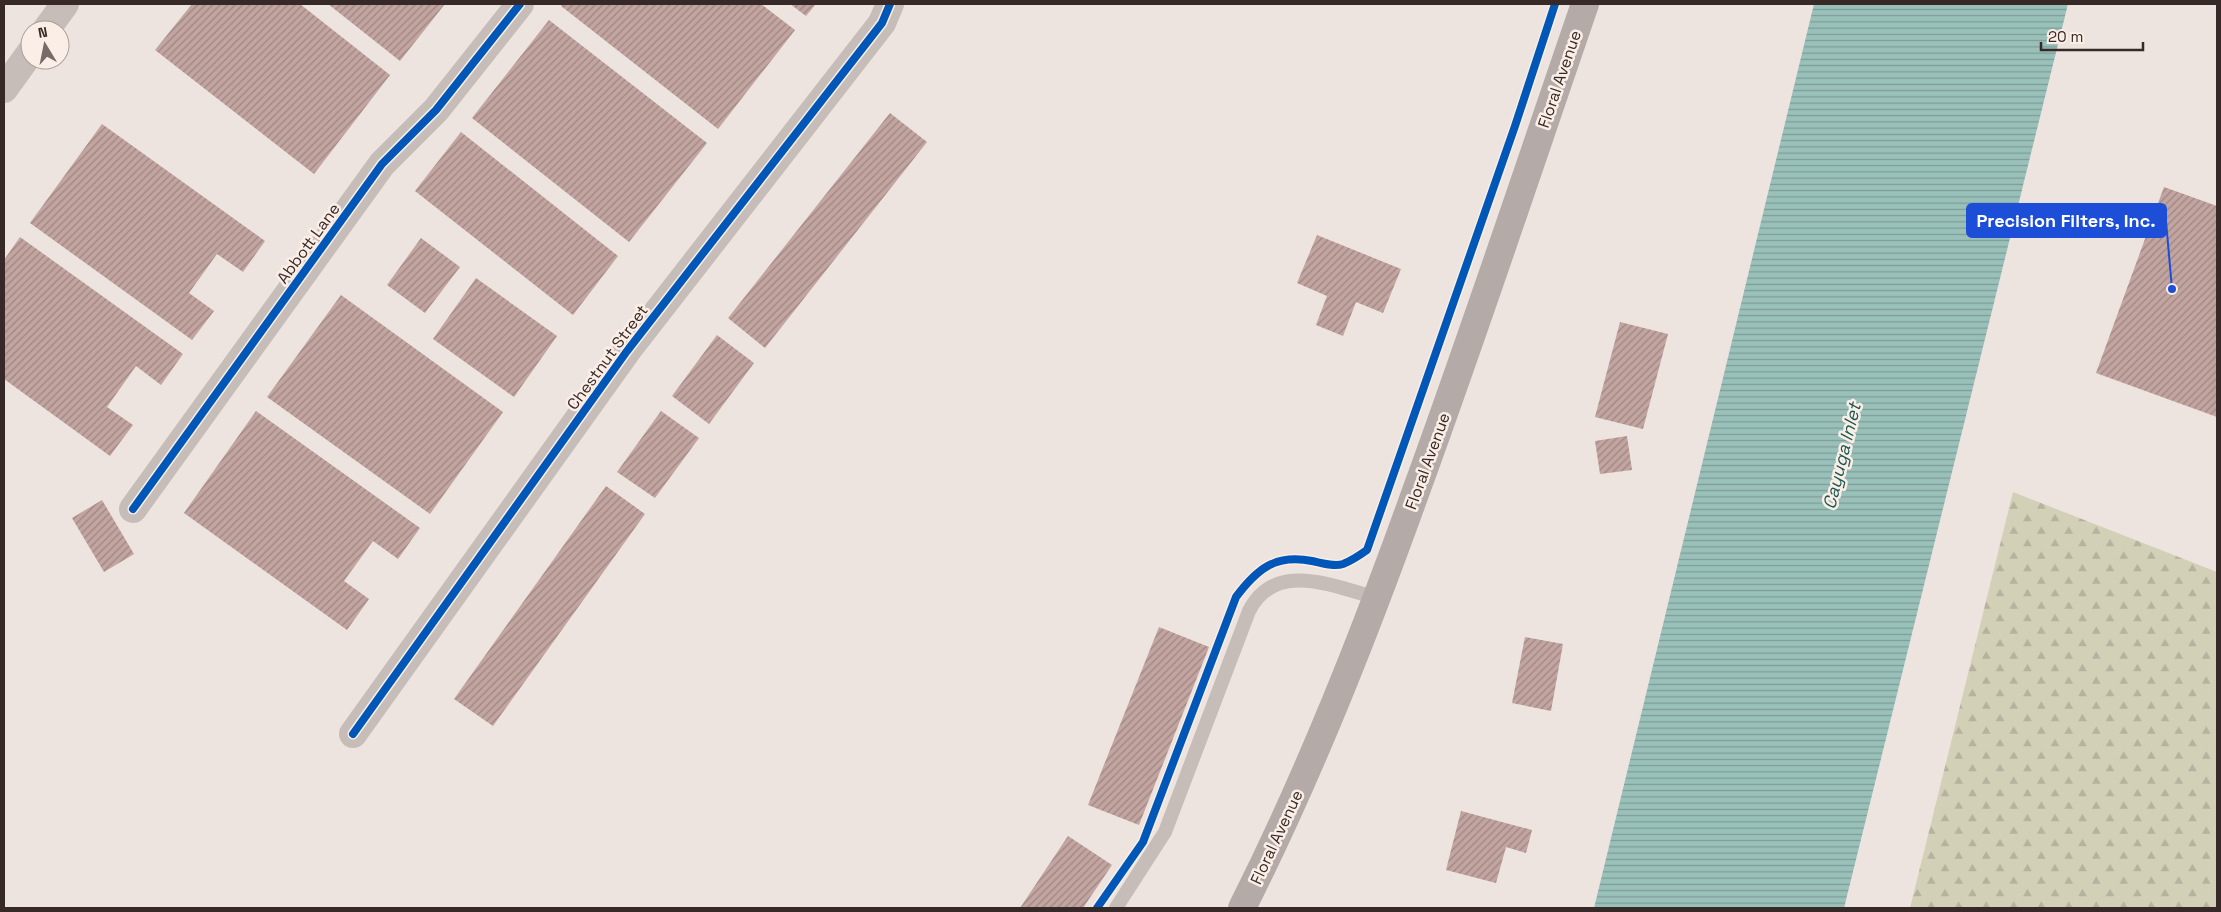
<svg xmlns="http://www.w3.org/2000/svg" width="2221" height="912" font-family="'Space Grotesk',sans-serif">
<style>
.forest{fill:url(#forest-firs)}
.water{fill:url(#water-rules)}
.building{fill:url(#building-hatch)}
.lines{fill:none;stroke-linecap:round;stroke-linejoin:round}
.lane{stroke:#c6bcb8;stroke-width:14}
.street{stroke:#c6bcb8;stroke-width:28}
.primary{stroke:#b4aba8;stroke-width:28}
.cycleway-casing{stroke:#faeee6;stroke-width:11}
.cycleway{stroke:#0057b8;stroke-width:8}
.labels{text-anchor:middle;stroke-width:5;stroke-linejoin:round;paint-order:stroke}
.street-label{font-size:16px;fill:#372927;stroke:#faeee6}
.water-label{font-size:18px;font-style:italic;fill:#1a5a54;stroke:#faeee6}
.leader{fill:none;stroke:#1d4ed8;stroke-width:2}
.callout-dot{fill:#1d4ed8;stroke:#faeee6;stroke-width:2}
.callout{fill:#1d4ed8;stroke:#1d4ed8;stroke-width:2}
.callout-label{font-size:18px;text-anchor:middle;font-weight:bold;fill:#fff}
</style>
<defs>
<pattern id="forest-firs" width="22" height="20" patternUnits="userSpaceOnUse" patternTransform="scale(1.25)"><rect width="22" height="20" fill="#d2d1b8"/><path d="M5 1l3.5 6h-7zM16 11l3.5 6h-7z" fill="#b5b39e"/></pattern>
<pattern id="water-rules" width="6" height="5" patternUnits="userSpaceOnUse" patternTransform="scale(1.25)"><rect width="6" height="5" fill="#9ac0ba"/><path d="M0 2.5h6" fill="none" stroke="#7e9c97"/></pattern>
<pattern id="building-hatch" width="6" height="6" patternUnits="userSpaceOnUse" patternTransform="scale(1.25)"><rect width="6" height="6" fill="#c2a4a0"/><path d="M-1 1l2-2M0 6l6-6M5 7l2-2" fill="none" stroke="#9e8682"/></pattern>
</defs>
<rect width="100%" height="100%" fill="#ede4df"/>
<polygon class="forest" points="2013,492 2217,572 2217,908 1910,908"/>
<polygon class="water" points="1814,4 2068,4 1844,908 1594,908"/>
<g class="building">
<polygon points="192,4 300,4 390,75 314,174 155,50"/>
<polygon points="328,4 445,4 400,61"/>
<polygon points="562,4 761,4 795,30 718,129 561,6"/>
<polygon points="790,4 816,4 806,16"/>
<polygon points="549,20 707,143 629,242 472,118"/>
<polygon points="890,113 927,142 765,348 728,318"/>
<polygon points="102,124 265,241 243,272 217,254 189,293 214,311 192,340 30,223"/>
<polygon points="461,132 618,256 573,315 415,191"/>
<polygon points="2164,187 2217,206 2217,417 2096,373"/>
<polygon points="1317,235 1401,269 1383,313 1356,302 1343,336 1316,325 1327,296 1297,283"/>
<polygon points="20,237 183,354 161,385 136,366 107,407 133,425 110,456 4,379 4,260"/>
<polygon points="421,238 460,267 425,313 387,285"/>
<polygon points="476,278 557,336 514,397 433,339"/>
<polygon points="341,295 503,412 430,514 267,397"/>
<polygon points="1620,322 1668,334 1643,429 1595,417"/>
<polygon points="717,335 754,363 709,424 672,396"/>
<polygon points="256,411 420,528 398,559 373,541 344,581 369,599 347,630 184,513"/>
<polygon points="661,411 699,438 655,498 617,472"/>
<polygon points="1627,436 1632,470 1600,474 1595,441"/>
<polygon points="606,486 645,514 493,726 454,699"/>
<polygon points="102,500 134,554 104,572 72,518"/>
<polygon points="1159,627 1209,647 1139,825 1088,805"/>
<polygon points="1525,637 1563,644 1551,711 1512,703"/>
<polygon points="1461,811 1532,830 1526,853 1506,847 1496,883 1446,870"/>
<polygon points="1068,836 1112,865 1083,908 1020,908"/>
</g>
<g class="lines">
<path class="lane" d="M1116 908 1165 832 1249 611C1275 559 1335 587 1377 598"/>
<g class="street">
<polyline points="46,30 65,4"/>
<polyline points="4,89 30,53"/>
<polyline points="133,509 382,164 436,110 520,4"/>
<polyline points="353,734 627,351 882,23 890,4"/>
</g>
<path class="primary" d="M1242 908C1310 773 1365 633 1416 491 1475 330 1529 167 1585 4"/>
<g class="cycleway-casing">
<g id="cycleway">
<polyline points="133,509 382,164 436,110 520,4"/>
<polyline points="353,734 627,351 882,23 890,4"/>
<path d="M1097 908 1143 842 1236 597C1257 569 1275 554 1312 561 1322 563 1334 567 1343 564 1351 561 1360 555 1367 550L1515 126 1555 4"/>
</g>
</g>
<use href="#cycleway" class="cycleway"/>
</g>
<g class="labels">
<g class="street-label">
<text transform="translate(1559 79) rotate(-71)" y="6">Floral Avenue</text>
<text transform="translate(308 243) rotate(-54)" y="6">Abbott Lane</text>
<text transform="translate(607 357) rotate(-54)" y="6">Chestnut Street</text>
<text transform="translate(1427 461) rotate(-70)" y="6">Floral Avenue</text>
<text transform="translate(1276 837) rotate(-65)" y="6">Floral Avenue</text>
</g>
<g class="water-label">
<text transform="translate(1842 456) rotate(-76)" y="6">Cayuga Inlet</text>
</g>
</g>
<path class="leader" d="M2172 289L2166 221"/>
<circle class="callout-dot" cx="2172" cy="289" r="5"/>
<rect class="callout" x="1967" y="204" width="199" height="33" rx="5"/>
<g class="callout-label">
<text x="2066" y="227">Precision Filters, Inc.</text>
</g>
<rect width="2221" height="912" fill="none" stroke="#372927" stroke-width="10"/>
<g transform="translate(45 45) rotate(350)"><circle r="24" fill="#faeee6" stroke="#ac9f9a"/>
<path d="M0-4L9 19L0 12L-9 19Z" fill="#776a67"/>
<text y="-8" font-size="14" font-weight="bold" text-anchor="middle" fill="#372927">N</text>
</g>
<path d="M2041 42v8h102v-8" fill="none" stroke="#372927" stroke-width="2.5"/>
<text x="2048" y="42" font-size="15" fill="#372927" stroke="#faeee6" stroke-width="4" paint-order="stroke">20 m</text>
</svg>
